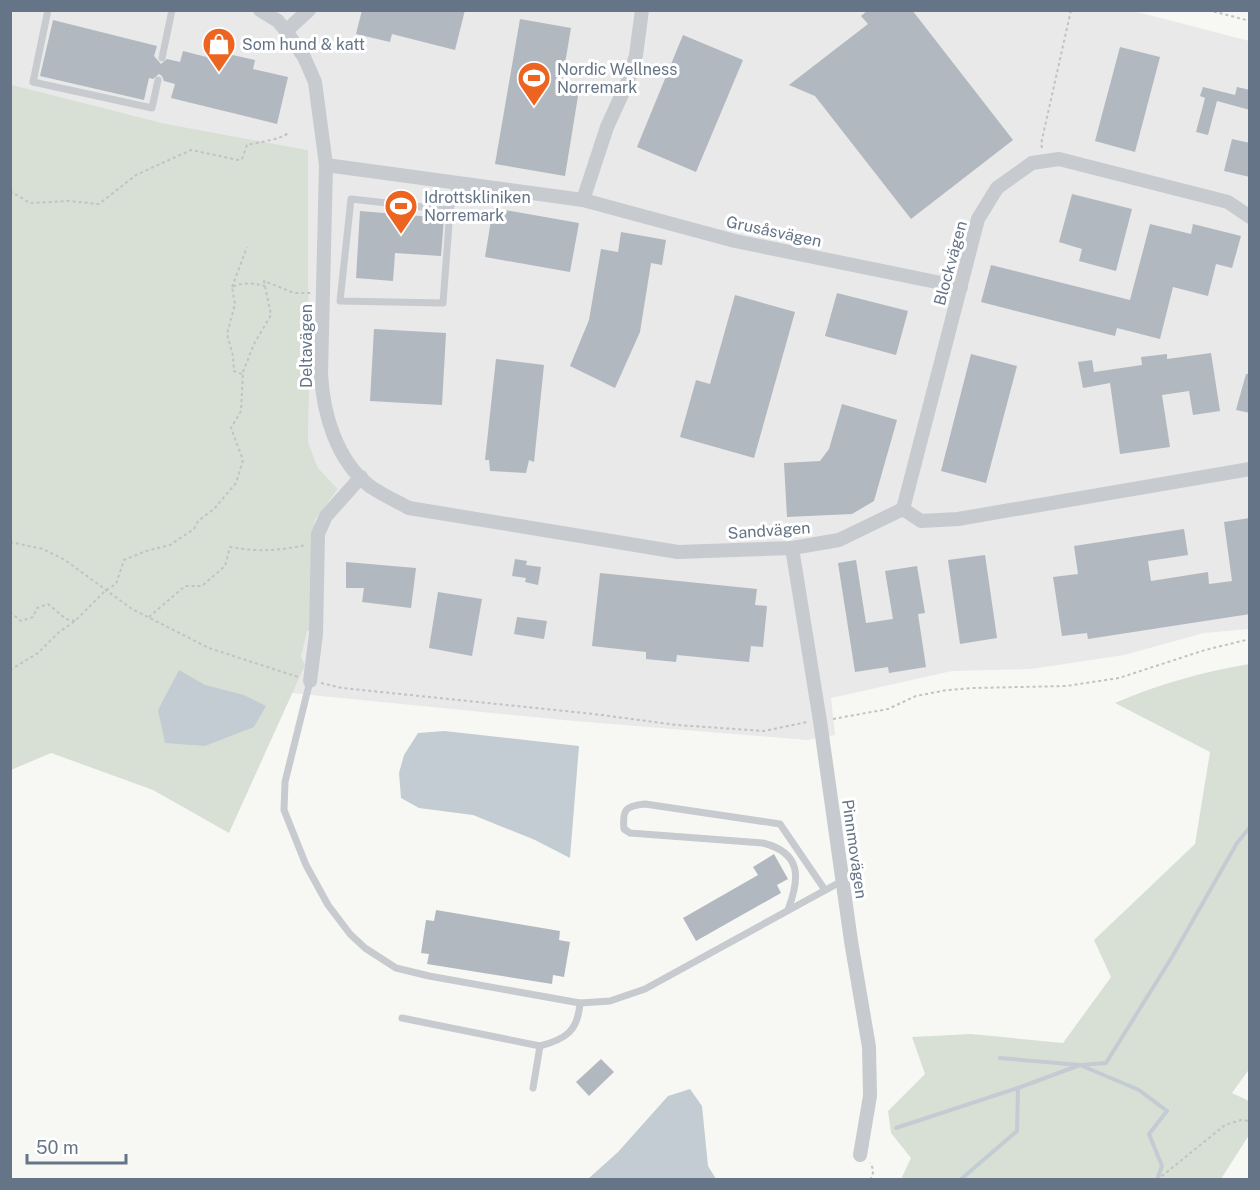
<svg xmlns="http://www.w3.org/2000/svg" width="1260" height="1190" font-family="'Public Sans',sans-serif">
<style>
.built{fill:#e8e9e8}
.green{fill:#d8e0d5}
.water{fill:#c3ccd2}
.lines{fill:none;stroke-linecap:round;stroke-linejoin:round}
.stream{stroke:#c3ccd2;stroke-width:4}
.building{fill:#b2b8bf}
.path{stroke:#c1c2c5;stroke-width:2;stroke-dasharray:3 3;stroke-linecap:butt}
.service{stroke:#c7cace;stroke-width:7}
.minor{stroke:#c7cace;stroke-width:14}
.labels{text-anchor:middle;stroke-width:6;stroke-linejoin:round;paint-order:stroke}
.poi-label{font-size:16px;fill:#657487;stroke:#fff;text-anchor:start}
.street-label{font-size:16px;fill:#657487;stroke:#fff}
</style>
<rect width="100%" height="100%" fill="#f7f8f4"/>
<polygon class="built" points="11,10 1130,10 1249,41 1249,629 1204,633 1124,655 1031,669 952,671 831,698 835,735 807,740 563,720 291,693 301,657 315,520 338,489 318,468 308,442 310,348 308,272 308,150 162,123 12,86 11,92"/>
<g class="green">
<polygon points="12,85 162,123 308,150 308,272 310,348 308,442 318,468 338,489 315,520 311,553 310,631 307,631 301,657 305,665 229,833 153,790 51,753 11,770 10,92"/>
<path d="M1249 664 1250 1068 1232 1093 1249 1101V1135L1221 1179H901L911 1158 891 1133 888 1111 925 1074 912 1037 971 1034 1063 1043 1111 977 1094 940 1195 844 1210 752 1115 703C1158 684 1203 672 1249 664Z"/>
</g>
<g class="water">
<polygon points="179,670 205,685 244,695 266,706 254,727 205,746 165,743 158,710"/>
<polygon points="444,731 579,746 570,858 535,840 473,815 419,808 401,798 399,773 404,755 418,733"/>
<polygon points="690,1089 702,1106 708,1166 716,1179 588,1179 618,1152 668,1096"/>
</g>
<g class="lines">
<g class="stream">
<polyline points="1000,1058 1080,1065 1139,1090 1167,1111 1149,1134 1162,1166 1157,1180"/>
<polyline points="896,1128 1018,1088"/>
<polyline points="960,1180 1017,1131 1018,1088 1080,1065 1106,1063 1172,957 1237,843 1250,827"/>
</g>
</g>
<g class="building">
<polygon points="362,10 465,10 455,50 392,34 390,42 356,34"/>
<polygon points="868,10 912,10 1013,140 911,219 815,96 789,85 868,24 861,16"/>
<polygon points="520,19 571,28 561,87 579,90 565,176 495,164"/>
<polygon points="53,20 157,46 154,56 161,64 167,59 180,62 183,51 226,62 228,54 255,60 253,69 288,77 277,124 171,98 175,84 164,81 162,76 159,74 153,79 149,78 144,100 40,76"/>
<polygon points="683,35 743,60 696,172 637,147"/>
<polygon points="1120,47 1160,57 1135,152 1095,141"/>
<polygon points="1203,87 1235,95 1237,87 1250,90 1250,110 1217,101 1208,135 1196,132 1205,98 1200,96"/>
<polygon points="1232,139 1250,143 1250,177 1224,171"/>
<polygon points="1072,194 1132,209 1116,271 1079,261 1082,249 1059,242"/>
<polygon points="493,208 579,223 570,272 485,257"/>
<polygon points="360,211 444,218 441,256 395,253 393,281 356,278"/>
<polygon points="1150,224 1191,234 1193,224 1241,236 1232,268 1216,264 1208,296 1173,287 1160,339 1117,328 1115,336 981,302 991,265 1130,300"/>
<polygon points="621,232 666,240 662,265 651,263 640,332 615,388 570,366 589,320 601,249 618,252"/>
<polygon points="837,293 908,311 896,355 825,336"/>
<polygon points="735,295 795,312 754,458 680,437 696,380 710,384"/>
<polygon points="374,329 446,333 442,405 370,401"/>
<polygon points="1211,353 1220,411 1193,415 1189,391 1162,395 1170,447 1120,454 1110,383 1083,388 1078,362 1092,360 1094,372 1142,365 1141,357 1167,354 1167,359"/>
<polygon points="971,354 1017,366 986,483 941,471"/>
<polygon points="496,359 544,365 534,462 529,460 526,473 490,471 489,460 485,460"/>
<polygon points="1246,374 1250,374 1250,413 1236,410"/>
<polygon points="842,404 897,420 874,501 852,514 787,517 784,463 820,461 829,449"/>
<polygon points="1250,518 1250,614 1088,639 1087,633 1062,636 1053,577 1078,574 1074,546 1184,529 1188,555 1148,561 1151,581 1208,572 1209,584 1232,581 1224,522"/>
<polygon points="985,555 997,638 960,644 948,560"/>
<polygon points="515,559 527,561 526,565 541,567 538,585 525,582 526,578 512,576"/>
<polygon points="856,560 866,623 893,619 885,571 917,566 925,613 918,614 926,667 889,673 888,667 855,672 838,563"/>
<polygon points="346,562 416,568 411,608 362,602 364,588 346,588"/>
<polygon points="600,573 757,589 755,605 767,606 763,647 751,646 749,662 677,655 676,662 646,659 646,652 592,646"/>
<polygon points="438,592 482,599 472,656 429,648"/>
<polygon points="517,617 547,621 544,639 514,634"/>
<polygon points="774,854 788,879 777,885 781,893 696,941 683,918 758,875 753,867"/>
<polygon points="436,910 560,931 559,940 570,942 564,977 553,975 552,984 427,964 429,954 421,953 426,920 434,921"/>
<polygon points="601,1059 614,1072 589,1096 576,1082"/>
</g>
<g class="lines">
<g class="path">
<polyline points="1208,10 1250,21"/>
<polyline points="1042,148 1041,144 1071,10"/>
<path d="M10 191 30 203 69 201 99 204 136 175 191 150 238 160 242 159 247 145C259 142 280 140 288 133"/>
<polyline points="232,287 247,247"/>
<path d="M242 374 234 371 233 356 227 334 235 304 232 287C243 282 253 283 265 286"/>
<polyline points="10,542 43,549 65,560 132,609 209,648 298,677"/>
<polyline points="10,612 21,621 33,617 37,608 48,604 66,619 75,621"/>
<path d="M149 617 185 586H202L225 566 230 547C259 552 277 551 306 545"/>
<polyline points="10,670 38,653 58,633 75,621 106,590 116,584 124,560 146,551 170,545 194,529 198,521 214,509 236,483 243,460 231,428 241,411 243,372 254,344 271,315 264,281 294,293 311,293"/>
<polyline points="321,683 342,688 594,714 677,725 764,731 807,722"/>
<polyline points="833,719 888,709 916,696 947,690 974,688 1066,686 1119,678 1205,650 1250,639"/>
<path d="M870 1180C874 1174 874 1169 870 1163"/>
<polyline points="1157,1180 1225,1125 1241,1120 1250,1121"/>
</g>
<g class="service">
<polyline points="48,10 33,82 152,108 158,80"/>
<polyline points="162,58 172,10"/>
<polyline points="450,210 351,199 340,301 443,303 450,210 456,183"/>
<polyline points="310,681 285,782 284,810 306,865 328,905 350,934 365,948 396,968 429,976 580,1003 610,1001 645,989 842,881"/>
<path d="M788 910C800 878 802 853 763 843L630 833 624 829C622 809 626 806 645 804L780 824 825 890"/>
<polyline points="402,1018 540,1046"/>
<path d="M533 1088 540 1046C566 1039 578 1031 580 1003"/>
</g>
<g class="minor">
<path d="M260 10 278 21 286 31 304 57 315 82 326 165 321 374C323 414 337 462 371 487 383 495 396 501 409 508L678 552 792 548 839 540 903 509 921 521 958 519 1250 469"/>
<polyline points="286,31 309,10"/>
<polyline points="326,165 583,200 735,241 961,287"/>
<polyline points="583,200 607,127 628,81 636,55 642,10"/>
<polyline points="903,509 978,219 997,188 1032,163 1059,159 1228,202 1250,217"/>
<polyline points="792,548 820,721 851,941 869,1047 870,1096 860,1155"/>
<polyline points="310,681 316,634 318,534 326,516 361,477"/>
</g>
</g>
<defs>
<g id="shop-pin" transform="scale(1.725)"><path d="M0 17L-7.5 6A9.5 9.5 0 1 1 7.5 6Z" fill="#ec6420" stroke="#fff"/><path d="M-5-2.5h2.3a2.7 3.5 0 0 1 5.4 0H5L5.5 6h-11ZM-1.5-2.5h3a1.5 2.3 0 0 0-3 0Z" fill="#fff"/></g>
<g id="stadium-pin" transform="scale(1.725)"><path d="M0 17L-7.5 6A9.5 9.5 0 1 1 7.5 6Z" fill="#ec6420" stroke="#fff"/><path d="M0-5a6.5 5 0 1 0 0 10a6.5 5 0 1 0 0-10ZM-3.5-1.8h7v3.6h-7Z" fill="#fff"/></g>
</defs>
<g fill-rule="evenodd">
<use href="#shop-pin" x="219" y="44"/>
<use href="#stadium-pin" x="534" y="78"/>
<use href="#stadium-pin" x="401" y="206"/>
</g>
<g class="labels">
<g class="poi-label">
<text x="242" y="50">Som hund &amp; katt</text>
<text x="557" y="75">Nordic Wellness<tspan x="557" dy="18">Norremark</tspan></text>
<text x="424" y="203">Idrottskliniken<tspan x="424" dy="18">Norremark</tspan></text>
</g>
<g class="street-label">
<text transform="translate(774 231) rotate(12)" y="6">Grusåsvägen</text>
<text transform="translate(950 263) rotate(-75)" y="6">Blockvägen</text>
<text transform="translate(306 346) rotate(-90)" y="6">Deltavägen</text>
<text transform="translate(769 530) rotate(-4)" y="6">Sandvägen</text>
<text transform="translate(855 849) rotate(82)" y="6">Pinnmovägen</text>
</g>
</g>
<rect width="1260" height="1190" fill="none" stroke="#657487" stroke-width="24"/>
<path d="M27 1154v9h99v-9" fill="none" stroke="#657487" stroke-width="3"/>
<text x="36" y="1154" font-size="18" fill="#657487" stroke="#ffffff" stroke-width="4.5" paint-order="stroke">50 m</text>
</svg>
